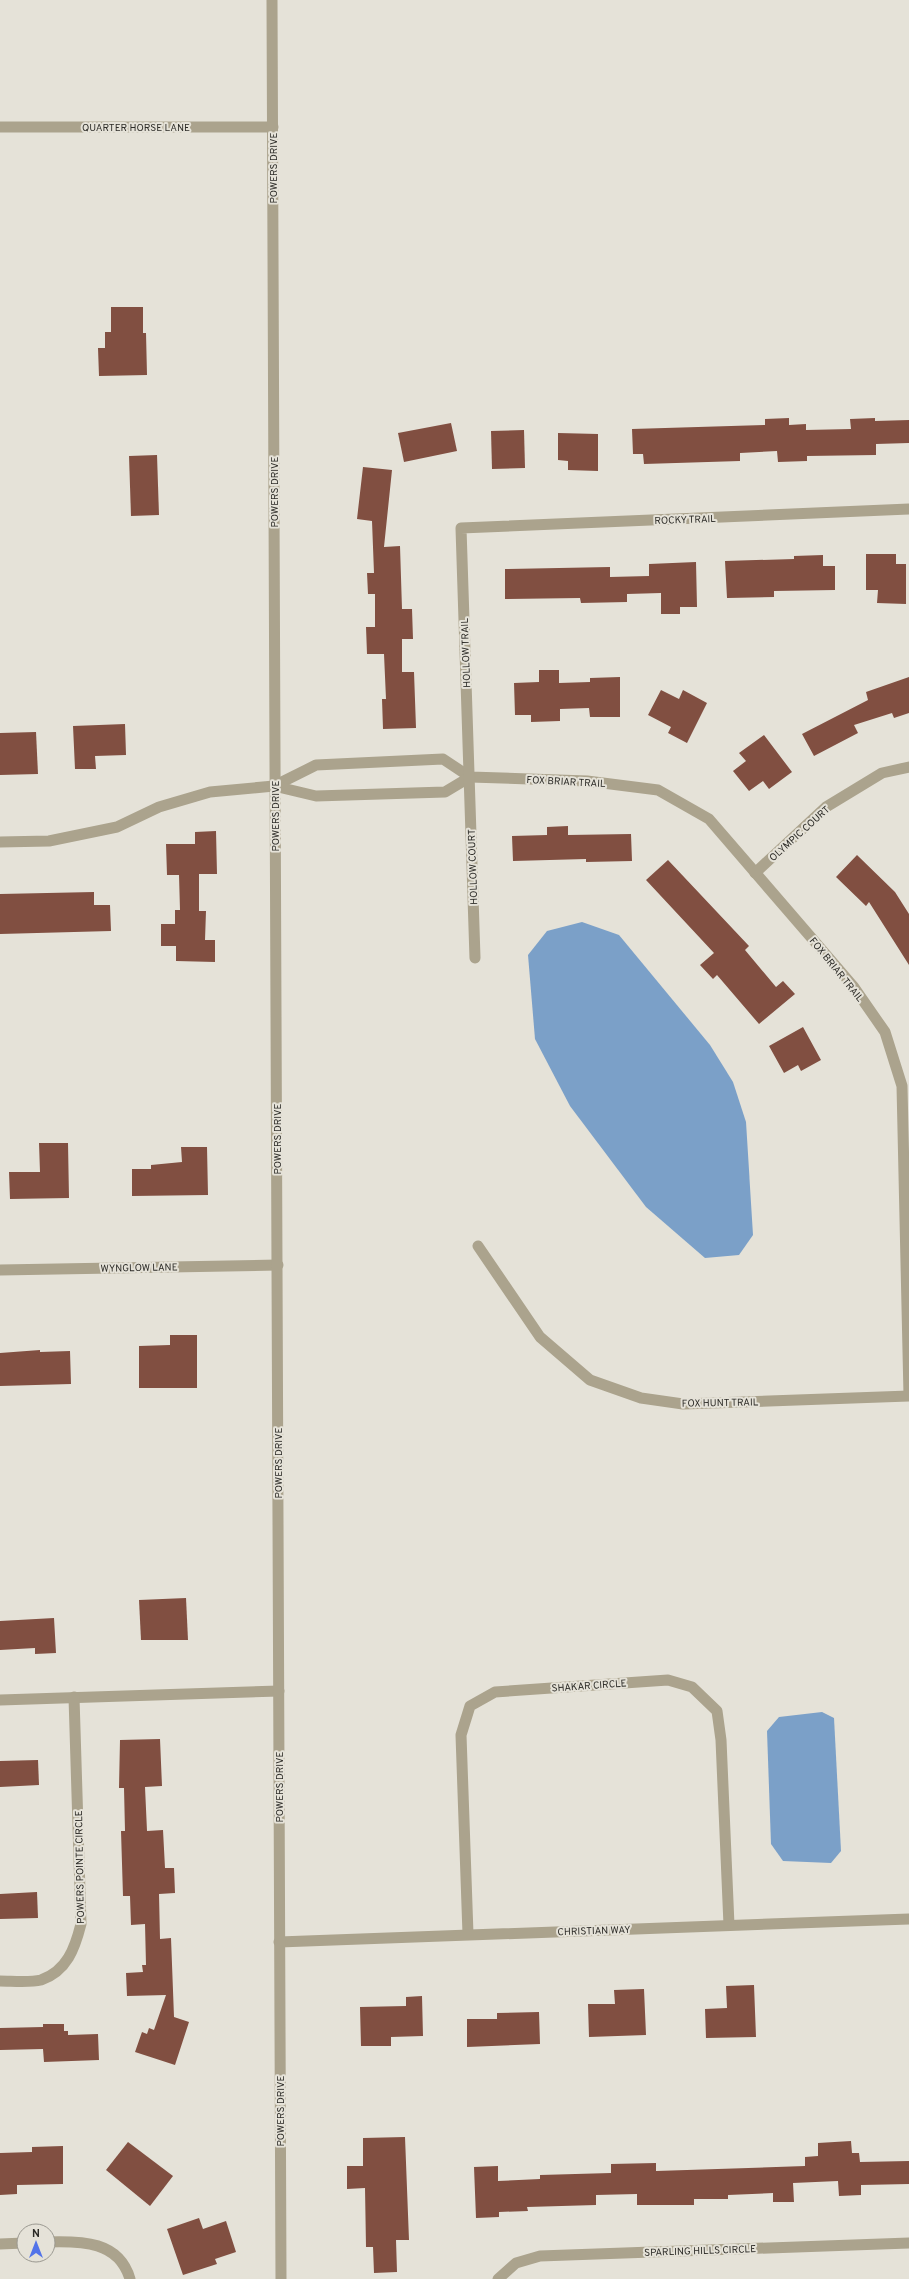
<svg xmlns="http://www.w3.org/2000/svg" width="909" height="2279" font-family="Overpass,sans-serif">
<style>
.water{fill:#7ba0c8}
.building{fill:#814f41}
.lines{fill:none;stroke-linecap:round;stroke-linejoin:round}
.minor{stroke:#aba38d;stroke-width:11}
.tertiary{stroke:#aba38d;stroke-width:11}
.labels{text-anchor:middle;stroke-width:4;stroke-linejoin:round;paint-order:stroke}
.street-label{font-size:10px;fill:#2c2b27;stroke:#e5e2d8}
</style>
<rect width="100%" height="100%" fill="#e5e2d8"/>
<g class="water">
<polygon points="582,922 619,935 710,1045 733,1082 746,1122 753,1235 739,1255 705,1258 646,1207 570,1106 535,1039 528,955 547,931"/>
<polygon points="822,1712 834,1718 841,1851 831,1863 783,1861 771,1844 767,1731 779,1717"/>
</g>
<g class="building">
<polygon points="111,307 143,307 143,333 146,333 147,375 99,376 98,348 105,348 105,332 111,332"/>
<polygon points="789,418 789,425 806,424 806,430 851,429 850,419 875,418 875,421 909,420 909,443 876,444 876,455 807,456 807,461 778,462 777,451 740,453 740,461 644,464 643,454 633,454 632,429 765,425 765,419"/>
<polygon points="451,423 457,451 404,462 398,433"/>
<polygon points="524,430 525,468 492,469 491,431"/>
<polygon points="558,433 598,434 598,471 568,470 568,461 558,460"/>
<polygon points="157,455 159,515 131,516 129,456"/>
<polygon points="363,467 392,470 384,547 400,546 402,609 412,609 413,639 402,639 402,672 414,672 416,728 383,729 382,699 386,699 384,654 367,654 366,627 375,627 375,594 368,594 367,573 374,573 372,521 357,519"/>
<polygon points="866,554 896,554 896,564 906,564 906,604 877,603 878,590 866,590"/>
<polygon points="823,555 823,566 835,566 835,590 774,591 774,597 727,598 725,561 794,559 794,556"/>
<polygon points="696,562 697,607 680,607 680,614 661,614 661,593 627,594 627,602 581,603 580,598 505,599 505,569 610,567 610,577 649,576 649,564"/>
<polygon points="539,670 559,670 559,683 590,682 590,678 620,677 620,717 590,717 589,708 560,709 560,721 531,722 531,715 515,715 514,683 539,682"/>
<polygon points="909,677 909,713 894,718 892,713 854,725 858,733 814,756 802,734 868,700 866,692"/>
<polygon points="661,690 679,699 683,690 707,703 687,743 668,733 671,727 648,715"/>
<polygon points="125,724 126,755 95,756 96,769 75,769 73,726"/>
<polygon points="36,732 38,774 0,775 0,733"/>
<polygon points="764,735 792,772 769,789 763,781 749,791 733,771 746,761 739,753"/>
<polygon points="568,826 568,835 631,834 632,861 586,862 586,859 513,861 512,836 547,835 547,827"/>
<polygon points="216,831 217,874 199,874 199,911 206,911 205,940 215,940 215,962 176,961 176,946 161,946 161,924 175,924 175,910 180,910 179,875 167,875 166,844 195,844 195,832"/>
<polygon points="857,855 895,892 909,914 909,965 869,902 866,906 836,877"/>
<polygon points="668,860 749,946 745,950 776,987 783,981 795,994 759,1024 717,975 713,979 700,965 714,953 646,880"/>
<polygon points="94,892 94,905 110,905 111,931 0,934 0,894"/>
<polygon points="803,1027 821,1060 801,1071 798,1065 784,1073 769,1046"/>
<polygon points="39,1143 68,1143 69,1198 10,1199 9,1172 40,1172"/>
<polygon points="181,1147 207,1147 208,1195 132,1196 132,1169 151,1169 151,1165 182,1162"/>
<polygon points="170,1335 197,1335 197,1388 139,1388 139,1346 170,1345"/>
<polygon points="40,1350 40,1352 70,1351 71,1384 0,1386 0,1353"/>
<polygon points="186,1598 188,1640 141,1640 139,1600"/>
<polygon points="54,1618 56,1653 35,1654 35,1648 0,1650 0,1621"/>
<polygon points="160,1739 162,1786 145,1787 147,1831 163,1830 165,1868 174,1868 175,1893 159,1894 160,1939 171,1938 174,2017 189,2022 175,2065 135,2052 142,2032 147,2034 149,2028 154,2030 166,1995 127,1996 126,1973 143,1972 142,1965 146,1965 145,1924 131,1925 130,1896 123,1896 121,1831 125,1831 124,1788 119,1788 120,1740"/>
<polygon points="38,1760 39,1785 0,1787 0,1761"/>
<polygon points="37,1892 38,1918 0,1919 0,1894"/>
<polygon points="754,1985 756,2037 706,2038 705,2009 727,2008 726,1986"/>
<polygon points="644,1989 646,2035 589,2037 588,2004 615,2004 614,1990"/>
<polygon points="422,1996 423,2036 391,2037 391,2046 361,2046 360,2007 406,2006 406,1997"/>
<polygon points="539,2012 540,2044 467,2047 467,2019 497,2019 497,2013"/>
<polygon points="43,2024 64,2024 64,2031 68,2031 68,2035 98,2034 99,2060 44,2062 43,2049 0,2050 0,2028 43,2027"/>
<polygon points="405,2137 409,2240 396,2240 397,2272 374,2273 373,2247 366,2247 365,2188 347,2189 347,2166 363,2166 363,2138"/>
<polygon points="851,2141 852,2153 859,2153 860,2162 909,2161 909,2184 861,2185 861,2195 839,2196 838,2181 793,2183 794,2202 773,2202 773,2193 728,2195 728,2199 694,2199 694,2205 637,2205 637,2194 596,2195 596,2205 527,2207 528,2211 499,2212 499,2217 476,2218 474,2167 498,2166 498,2181 540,2179 540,2175 611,2173 611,2164 656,2163 656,2171 805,2166 805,2157 818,2156 818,2143"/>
<polygon points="128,2142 173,2176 150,2206 106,2170"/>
<polygon points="63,2146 63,2184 17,2185 17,2194 0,2195 0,2153 32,2152 32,2147"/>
<polygon points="199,2218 203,2229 226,2221 236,2252 215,2259 217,2264 183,2275 167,2229"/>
</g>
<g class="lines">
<g class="minor">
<polyline points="0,127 273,127"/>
<polyline points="274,786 316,765 443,759 470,777 587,781 658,790 709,819 853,986 885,1032 902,1086 909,1395"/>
<polyline points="0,842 49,841 117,827 159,807 210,792 274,786 316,796 445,792 470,777"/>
<polyline points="755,873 826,807 882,773 909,767"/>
<polyline points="475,958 461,528 909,509"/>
<polyline points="478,1246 540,1337 590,1380 641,1398 683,1404 909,1396"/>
<polyline points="0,1270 278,1265"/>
<polyline points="0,1700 279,1691"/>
<polyline points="468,1934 461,1735 470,1706 495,1692 668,1680 692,1687 717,1711 721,1740 729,1925"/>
<polyline points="279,1942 909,1919"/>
<path d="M0 1981C12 1981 29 1983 41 1980 67 1971 75 1948 81 1924L74 1697"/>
<path d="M48 2242C82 2241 119 2241 130 2279"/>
<polyline points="0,2244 24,2243"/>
<polyline points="498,2279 516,2263 540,2256 909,2243"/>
</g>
<polyline class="tertiary" points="272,0 281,2279"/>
</g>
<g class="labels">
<g class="street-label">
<text x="136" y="131">QUARTER HORSE LANE</text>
<text transform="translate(273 168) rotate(-90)" y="4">POWERS DRIVE</text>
<text transform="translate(274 492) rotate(-90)" y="4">POWERS DRIVE</text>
<text transform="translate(685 519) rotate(-2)" y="4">ROCKY TRAIL</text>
<text transform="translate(465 653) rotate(-92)" y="4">HOLLOW TRAIL</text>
<text transform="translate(566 781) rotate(3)" y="4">FOX BRIAR TRAIL</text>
<text transform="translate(275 816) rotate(-90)" y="4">POWERS DRIVE</text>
<text transform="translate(799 833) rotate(-42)" y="4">OLYMPIC COURT</text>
<text transform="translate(472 867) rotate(-92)" y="4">HOLLOW COURT</text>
<text transform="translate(837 969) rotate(51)" y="4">FOX BRIAR TRAIL</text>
<text transform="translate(277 1139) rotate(-90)" y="4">POWERS DRIVE</text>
<text transform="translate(139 1267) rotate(-1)" y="4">WYNGLOW LANE</text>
<text transform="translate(720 1402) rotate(-1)" y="4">FOX HUNT TRAIL</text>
<text transform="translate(278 1463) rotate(-90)" y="4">POWERS DRIVE</text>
<text transform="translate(589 1685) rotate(-4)" y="4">SHAKAR CIRCLE</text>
<text transform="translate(279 1787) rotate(-90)" y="4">POWERS DRIVE</text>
<text transform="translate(79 1867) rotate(-91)" y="4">POWERS POINTE CIRCLE</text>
<text transform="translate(594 1930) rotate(-2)" y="4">CHRISTIAN WAY</text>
<text transform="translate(280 2111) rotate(-90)" y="4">POWERS DRIVE</text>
<text transform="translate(700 2250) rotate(-2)" y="4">SPARLING HILLS CIRCLE</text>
</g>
</g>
<g transform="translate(36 2243)"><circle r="19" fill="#e5e2d8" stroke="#9b9991"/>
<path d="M0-3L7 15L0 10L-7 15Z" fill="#5374e9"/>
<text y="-6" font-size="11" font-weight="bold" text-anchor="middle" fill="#2c2b27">N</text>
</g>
</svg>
